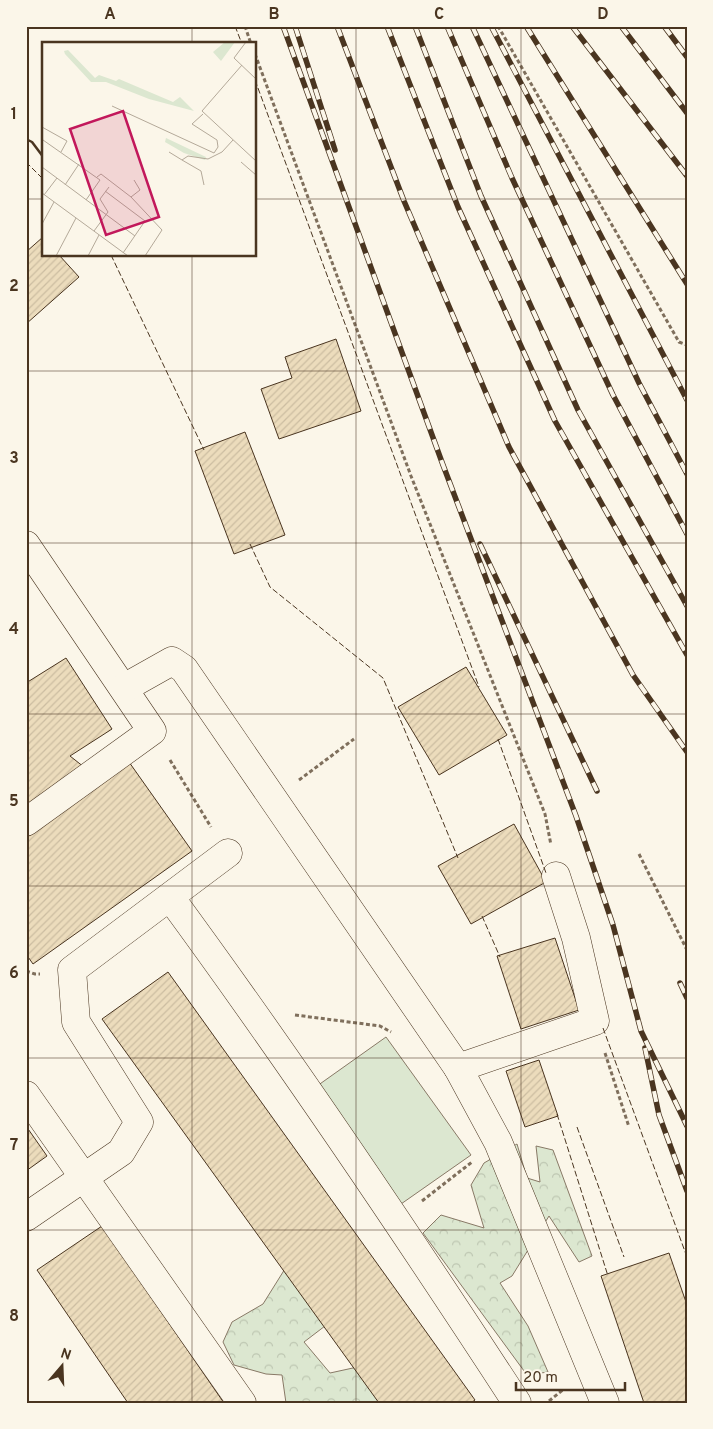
<svg xmlns="http://www.w3.org/2000/svg" width="713" height="1429" font-family="Overpass,sans-serif">
<style>
.green{fill:#dce7d0;stroke:#887966}
.forest{fill:url(#forest-crowns);stroke:#887966}
.building{fill:url(#building-hatch);stroke:#4a3520}
.lines{fill:none;stroke-linecap:round;stroke-linejoin:round}
.minor-casing{stroke:#4a3520;stroke-width:29}
.path{stroke:#7f6f5c;stroke-width:3;stroke-dasharray:4 2.5;stroke-linecap:butt}
.minor{stroke:#fbf6e9;stroke-width:28}
.rail-casing{stroke:#4a3520;stroke-width:5.5}
.rail{stroke:#fbf6e9;stroke-width:4;stroke-dasharray:11;stroke-linecap:butt}
.fence{stroke:#4a3520;stroke-width:1;stroke-dasharray:6 2.5;stroke-linecap:butt}
.wall{stroke:#4a3520;stroke-width:2.5}
.grid{fill:none;stroke:#4a3520;stroke-width:1;stroke-opacity:0.55}
.inset-road{fill:none;stroke:#b4a999;stroke-width:1}
.view{fill:#c2185b;fill-opacity:0.15;stroke:#c2185b;stroke-width:2.5}
.inset-edge{fill:none;stroke:#4a3520;stroke-width:2.5}
.neatline{fill:none;stroke:#4a3520;stroke-width:2}
.grid-label{font-size:16px;text-anchor:middle;font-weight:bold;fill:#4a3520}
</style>
<defs>
<pattern id="forest-crowns" width="20" height="18" patternUnits="userSpaceOnUse" patternTransform="scale(1.25)"><rect width="20" height="18" fill="#dce7d0"/><path d="M2 6a3 3 0 1 1 6 0M12 15a3 3 0 1 1 6 0" fill="none" stroke="#bec7b2"/></pattern>
<pattern id="building-hatch" width="6" height="6" patternUnits="userSpaceOnUse" patternTransform="scale(1.25)"><rect width="6" height="6" fill="#ecdcbc"/><path d="M-1 1l2-2M0 6l6-6M5 7l2-2" fill="none" stroke="#ccbda1"/></pattern>
</defs>
<rect width="100%" height="100%" fill="#fbf6e9"/>
<polygon class="green" points="386,1037 471,1155 401,1204 317,1086"/>
<g class="forest">
<polygon points="517,1144 527,1178 540,1182 536,1146 553,1150 592,1256 579,1262 549,1216 512,1276 500,1283 528,1326 548,1372 527,1375 423,1233 441,1215 484,1228 471,1185 484,1163"/>
<polygon points="288,1264 325,1326 304,1342 330,1373 362,1366 388,1403 286,1403 282,1375 266,1374 234,1365 223,1342 232,1322 263,1304"/>
</g>
<g class="building">
<polygon points="43,237 44,255 59,255 79,277 26,324 26,252"/>
<polygon points="336,339 361,411 279,439 261,389 292,378 285,357"/>
<polygon points="245,432 285,535 234,554 195,451"/>
<polygon points="66,658 112,729 70,756 89,771 26,811 26,683"/>
<polygon points="466,667 507,735 439,775 398,707"/>
<polygon points="129,762 192,851 33,964 26,954 26,835"/>
<polygon points="514,824 546,882 471,924 438,866"/>
<polygon points="555,938 579,1010 521,1029 497,956"/>
<polygon points="168,972 475,1400 471,1403 379,1403 102,1019"/>
<polygon points="539,1060 558,1116 525,1127 506,1071"/>
<polygon points="26,1126 47,1156 26,1171"/>
<polygon points="102,1226 224,1403 128,1403 37,1270"/>
<polygon points="669,1253 687,1305 687,1403 644,1403 601,1276"/>
</g>
<g class="lines">
<g class="minor-casing">
<g id="minor">
<polyline points="26,545 152,731 26,822"/>
<polyline points="124,688 172,661 184,669 458,1068"/>
<polyline points="556,876 576,938 595,1021 458,1068 498,1142 605,1403"/>
<path d="M170 897C291 1062 405 1231 517 1403"/>
<polyline points="26,1095 242,1403"/>
<polyline points="26,1217 121,1152 139,1122 76,1022 72,970 228,853"/>
</g>
</g>
<g class="path">
<polyline points="245,26 251,44"/>
<polyline points="498,26 679,342 687,345"/>
<polyline points="255,54 411,476 545,814 551,845"/>
<polyline points="170,760 211,827"/>
<polyline points="299,780 354,739"/>
<polyline points="639,854 687,950"/>
<polyline points="26,971 35,974 40,974"/>
<polyline points="295,1015 380,1026 391,1032"/>
<polyline points="605,1053 629,1127"/>
<polyline points="422,1201 472,1162"/>
<polyline points="549,1401 564,1389"/>
</g>
<use href="#minor" class="minor"/>
<g class="rail-casing">
<g id="rail">
<polyline points="283,26 443,465 576,816 613,925 641,1031 687,1126"/>
<polyline points="295,26 335,150"/>
<polyline points="337,26 404,201 509,447 633,675 687,752"/>
<polyline points="387,26 458,207 555,421 687,655"/>
<polyline points="415,26 481,196 578,410 687,606"/>
<polyline points="447,26 512,178 613,395 687,534"/>
<polyline points="472,26 639,383 687,474"/>
<polyline points="491,26 687,400"/>
<polyline points="526,26 687,284"/>
<polyline points="572,26 687,176"/>
<polyline points="621,26 687,113"/>
<polyline points="664,26 687,57"/>
<polyline points="480,544 597,791"/>
<polyline points="680,983 687,998"/>
<polyline points="645,1048 659,1115 687,1191"/>
</g>
</g>
<use href="#rail" class="rail"/>
<g class="fence">
<polyline points="235,26 242,44"/>
<polyline points="255,80 479,687"/>
<polyline points="26,162 44,180"/>
<polyline points="111,255 204,450"/>
<polyline points="250,544 270,587 383,678 458,858"/>
<polyline points="498,739 546,873"/>
<polyline points="482,916 500,957"/>
<polyline points="603,1028 687,1257"/>
<polyline points="557,1114 608,1276"/>
<polyline points="577,1127 624,1257"/>
</g>
<polyline class="wall" points="26,139 32,142 44,158"/>
</g>
<path class="grid" d="M192 26V44M356 26V1403M521 26V1403M26 199H44M255 199H687M192 255V1403M26 371H687M26 543H687M26 714H687M26 886H687M26 1058H687M26 1230H687"/>
<g transform="translate(42 42)">
<rect width="214" height="214" fill="#fbf6e9"/>
<path d="M183 0H193L179 19 171 10ZM26 8 53 36 57 33 74 39 77 37 131 60 138 55 152 69 107 57 64 40H49L23 12 22 9ZM124 96 164 115 163 118 142 111 123 100Z" fill="#dce7d0"/>
<path class="inset-road" d="M204 0 192 16 214 37M200 23 160 69 214 119M70 64 172 111 176 105 175 98 150 82 161 72M0 85 25 99 19 110M1 98 58 138 44 158M127 110 140 118 146 114 166 117 180 110 191 98M140 118 159 129 162 143M199 120 214 133M0 125 93 194M55 135 59 132 89 155M92 138 98 148 89 155 120 188 103 214M23 143 37 122M63 149 103 179 81 211M0 151 86 214M2 153 15 136M0 182 12 160M52 189 66 170 58 157 67 145M14 214 34 176M46 214 57 193"/>
<path class="view" d="M81 69 117 175 64 193 28 87Z"/>
<rect width="214" height="214" class="inset-edge"/>
</g>
<rect width="713" height="1429" fill="none" stroke="#fbf6e9" stroke-width="55"/>
<g transform="translate(62 1366) rotate(19)" stroke="#fbf6e9" stroke-width="4" paint-order="stroke">
<path d="M0-4L9 19L0 12L-9 19Z" fill="#4a3520"/>
<text y="-8" font-size="14" font-weight="bold" text-anchor="middle" fill="#4a3520">N</text>
</g>
<path d="M516 1382v8h109v-8" fill="none" stroke="#4a3520" stroke-width="2.5"/>
<text x="523" y="1382" font-size="15" fill="#4a3520" stroke="#fbf6e9" stroke-width="4" paint-order="stroke">20 m</text>
<rect x="28" y="28" width="658" height="1374" class="neatline"/>
<g class="grid-label">
<text x="110" y="19">A</text>
<text x="274" y="19">B</text>
<text x="439" y="19">C</text>
<text x="603" y="19">D</text>
<text x="14" y="119">1</text>
<text x="14" y="291">2</text>
<text x="14" y="463">3</text>
<text x="14" y="634">4</text>
<text x="14" y="806">5</text>
<text x="14" y="978">6</text>
<text x="14" y="1150">7</text>
<text x="14" y="1321">8</text>
</g>
</svg>
